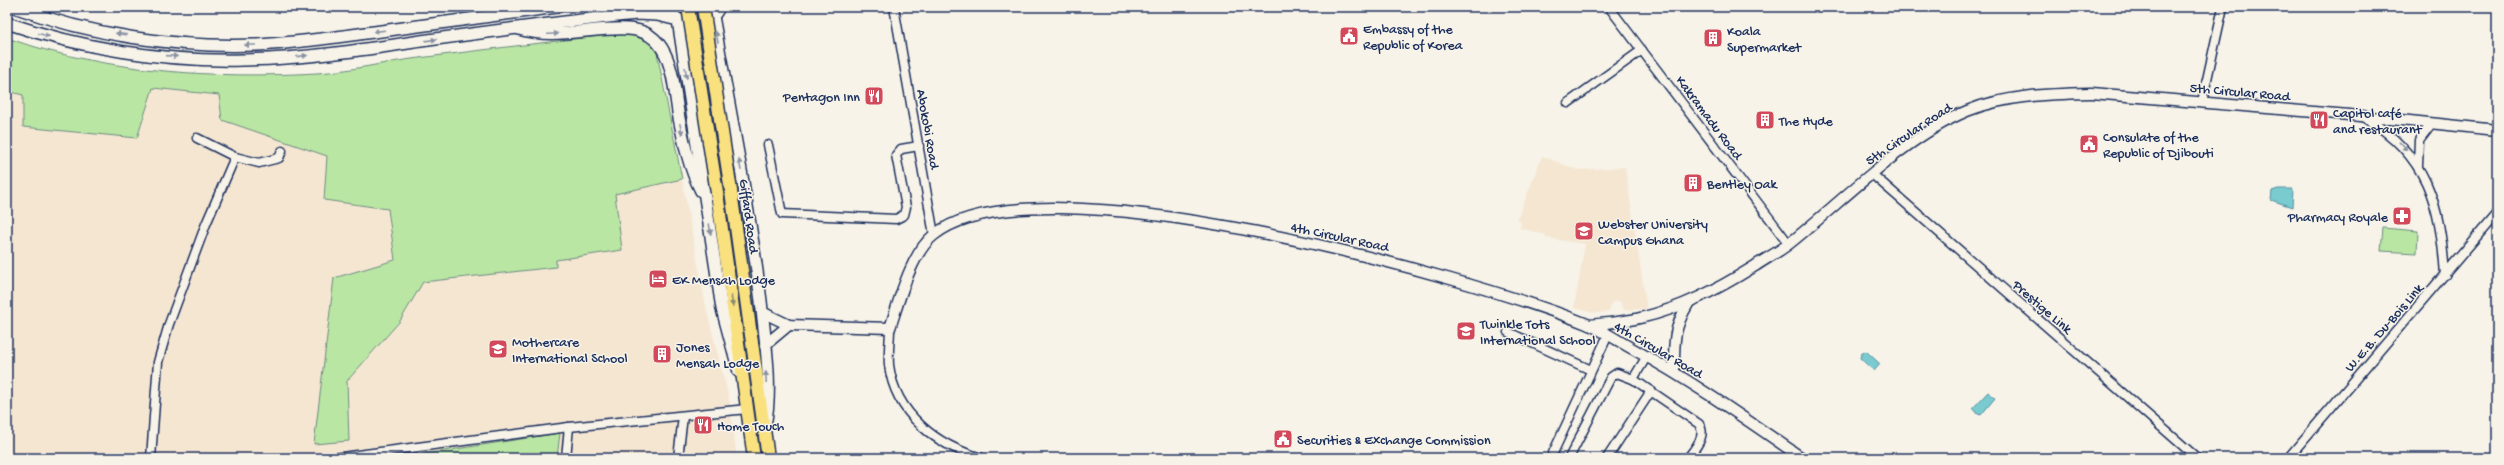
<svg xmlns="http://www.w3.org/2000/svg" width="2504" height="465" font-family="'Gochi Hand',sans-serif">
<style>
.built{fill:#f5e6d2}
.green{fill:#bae6a3;stroke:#6a8a80}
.water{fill:#79cbd0;stroke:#538da2}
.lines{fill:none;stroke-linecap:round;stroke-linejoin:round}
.minor-casing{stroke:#1b2f5e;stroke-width:11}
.tertiary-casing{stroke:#1b2f5e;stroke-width:13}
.secondary-casing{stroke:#1b2f5e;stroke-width:14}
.primary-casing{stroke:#1b2f5e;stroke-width:15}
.minor{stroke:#f7f3e8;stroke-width:8}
.tertiary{stroke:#f7f3e8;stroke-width:10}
.secondary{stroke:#f7f3e8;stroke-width:11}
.primary{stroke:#fae180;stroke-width:12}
.primary-bridge-casing{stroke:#1b2f5e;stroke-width:15;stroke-linecap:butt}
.primary-bridge{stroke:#fae180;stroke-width:12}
.oneway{fill:#8991a3}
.oneway2{fill:#8a886f}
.labels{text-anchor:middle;stroke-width:3;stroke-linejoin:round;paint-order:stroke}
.poi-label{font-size:14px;fill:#1b2f5e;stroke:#f7f3e8;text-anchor:start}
.street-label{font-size:14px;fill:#1b2f5e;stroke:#f7f3e8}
</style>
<rect width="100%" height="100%" fill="#f7f3e8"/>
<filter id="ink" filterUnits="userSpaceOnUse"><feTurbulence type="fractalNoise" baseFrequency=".025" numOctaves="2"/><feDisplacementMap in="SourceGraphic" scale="8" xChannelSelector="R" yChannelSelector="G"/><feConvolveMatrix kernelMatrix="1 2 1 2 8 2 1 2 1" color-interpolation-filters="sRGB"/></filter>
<g filter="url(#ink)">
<g class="built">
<polygon points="153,88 219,95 222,120 327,156 324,200 388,209 395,260 334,278 349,441 347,381 400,321 423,282 556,267 556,260 621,250 615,194 682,179 707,312 729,398 737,458 557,458 560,434 398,458 7,458 7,91 23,94 23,127 136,138"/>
<polygon points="1542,156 1578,170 1625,167 1647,309 1624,310 1620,301 1612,302 1609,312 1595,313 1574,308 1585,244 1545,238 1546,235 1520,228 1521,222 1517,220"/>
</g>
<g class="green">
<path d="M625 33 649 41 657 53 682 179 615 194 622 250 556 260V267L423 282 400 321 347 381 349 441 314 444 334 278 395 260 388 209 324 200 327 156 222 120 219 95 153 88 137 138 23 127V95L7 91V38C105 72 213 79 317 73 351 71 385 62 419 58 488 49 557 41 625 33Z"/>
<polygon points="2383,228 2418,231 2417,253 2381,251"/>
<polygon points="560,433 557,458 398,458"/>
</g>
<g class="water">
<polygon points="2278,189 2293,189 2292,207 2271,200 2272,191"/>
<polygon points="1866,351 1880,364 1874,371 1860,358 1861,354"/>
<polygon points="1988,392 1995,398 1981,415 1978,414 1973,408"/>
</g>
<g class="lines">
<g class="minor-casing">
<g id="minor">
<polyline points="894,7 934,235"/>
<polyline points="1609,7 1789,244"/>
<polyline points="2202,102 2223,7"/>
<polyline points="1568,103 1642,50"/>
<path d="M2364 117C2428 155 2440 204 2445 275"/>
<polyline points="768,145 782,214 896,219 904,215 906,207 896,155 901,149 919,146"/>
<polyline points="235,157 259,163 279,158 282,151"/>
<polyline points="2418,165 2419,140 2432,123"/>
<polyline points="1872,174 2197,458"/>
<path d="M890 328C890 340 888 353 889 365 895 414 937 446 982 458"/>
<polyline points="1508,332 1591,370"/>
<path d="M1647 356 1633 379 1699 424C1707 436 1695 448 1688 458"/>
<polyline points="1553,453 1608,335"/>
<polyline points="151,458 158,362 169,324 206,224 235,157 197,138"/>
<polyline points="335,458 569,427 747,409"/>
<polyline points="566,458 569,427"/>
<polyline points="678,458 683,416"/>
<polyline points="1569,458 1611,377 1617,373 1633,379"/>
<polyline points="1607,458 1651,391"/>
<polyline points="2288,458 2497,213"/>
</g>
</g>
<g class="tertiary-casing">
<g id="tertiary">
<path d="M762 312 789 325 890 328C899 301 911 253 934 235 1035 154 1470 277 1587 324 1603 330 1618 341 1633 349 1692 381 1747 420 1802 458"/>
<path d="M1589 325C1606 323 1624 322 1640 318 1683 308 1718 289 1755 266 1767 258 1780 251 1790 243 1844 200 1903 138 1967 111 2005 95 2051 94 2092 93L2361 116 2497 130"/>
<polyline points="765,345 789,325"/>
<path d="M1674 372C1674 343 1673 329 1688 304"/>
</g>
</g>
<g class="secondary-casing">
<g id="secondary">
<path d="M14 7C90 35 176 48 257 45 297 43 335 37 374 32 435 24 496 15 557 7"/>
<path d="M666 7C678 27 708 32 719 7"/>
<path d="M713 16C730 111 749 205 761 301 765 339 773 388 765 425"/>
<path d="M7 23C81 48 164 62 243 60 303 59 362 50 421 41 493 31 565 21 637 14L657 15 678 20 722 309 739 372"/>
<path d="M519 29C555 40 591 27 628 29 674 31 673 86 679 118 684 143 689 168 701 191"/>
</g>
</g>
<g class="primary-casing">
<g id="primary">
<polyline points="731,191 768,458"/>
<polyline points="717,193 754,458"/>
</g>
</g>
<use href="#minor" class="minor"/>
<use href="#tertiary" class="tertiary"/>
<use href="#secondary" class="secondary"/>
<use href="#primary" class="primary"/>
<g class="primary-bridge-casing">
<g id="primary-bridge">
<polyline points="688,7 717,193"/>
<polyline points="703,7 731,191"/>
</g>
</g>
<use href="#primary-bridge" class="primary-bridge"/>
</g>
<defs><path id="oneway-solid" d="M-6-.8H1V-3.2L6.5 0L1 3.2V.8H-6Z"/></defs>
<g class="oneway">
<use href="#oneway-solid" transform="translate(379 31) rotate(173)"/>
<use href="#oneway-solid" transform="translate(121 34) rotate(-172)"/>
<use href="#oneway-solid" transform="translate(553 34) rotate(-3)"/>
<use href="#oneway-solid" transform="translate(44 35) rotate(15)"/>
<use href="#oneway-solid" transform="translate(717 37) rotate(-100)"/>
<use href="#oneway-solid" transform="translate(431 40) rotate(-8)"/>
<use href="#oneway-solid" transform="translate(250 45) rotate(-180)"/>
<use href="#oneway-solid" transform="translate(172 56) rotate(4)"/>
<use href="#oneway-solid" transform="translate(302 56) rotate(-7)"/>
<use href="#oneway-solid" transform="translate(686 73) rotate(81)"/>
<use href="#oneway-solid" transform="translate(681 129) rotate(78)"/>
<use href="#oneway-solid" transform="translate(2403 146) rotate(47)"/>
<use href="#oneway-solid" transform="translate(740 165) rotate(-100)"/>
<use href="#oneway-solid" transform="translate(710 229) rotate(81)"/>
<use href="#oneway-solid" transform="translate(766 377) rotate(-92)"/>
</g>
<use class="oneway2" href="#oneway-solid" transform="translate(732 301) rotate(82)"/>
</g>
<defs>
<g id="civic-square" transform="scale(1)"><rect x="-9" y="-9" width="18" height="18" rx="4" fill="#d1495b" stroke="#f7f3e8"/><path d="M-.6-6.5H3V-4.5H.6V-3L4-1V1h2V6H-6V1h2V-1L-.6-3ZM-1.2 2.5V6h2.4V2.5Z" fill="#fff"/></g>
<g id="building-square" transform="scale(1)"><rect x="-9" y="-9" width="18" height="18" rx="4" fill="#d1495b" stroke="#f7f3e8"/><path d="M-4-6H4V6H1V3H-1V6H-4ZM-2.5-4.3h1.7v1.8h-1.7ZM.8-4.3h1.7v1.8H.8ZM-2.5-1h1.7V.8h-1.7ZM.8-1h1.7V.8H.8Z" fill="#fff"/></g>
<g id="restaurant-square" transform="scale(1)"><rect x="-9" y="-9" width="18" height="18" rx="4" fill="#d1495b" stroke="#f7f3e8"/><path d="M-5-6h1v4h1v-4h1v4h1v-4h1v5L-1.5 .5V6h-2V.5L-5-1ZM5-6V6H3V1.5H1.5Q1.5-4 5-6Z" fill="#fff"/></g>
<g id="pharmacy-square" transform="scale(1)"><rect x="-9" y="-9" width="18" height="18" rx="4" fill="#d1495b" stroke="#f7f3e8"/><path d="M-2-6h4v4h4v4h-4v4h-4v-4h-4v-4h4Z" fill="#fff"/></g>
<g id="university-square" transform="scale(1)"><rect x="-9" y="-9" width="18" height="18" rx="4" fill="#d1495b" stroke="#f7f3e8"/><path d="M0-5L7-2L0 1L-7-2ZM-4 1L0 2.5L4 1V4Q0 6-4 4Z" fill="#fff"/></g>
<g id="hotel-square" transform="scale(1)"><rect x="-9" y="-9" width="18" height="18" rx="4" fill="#d1495b" stroke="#f7f3e8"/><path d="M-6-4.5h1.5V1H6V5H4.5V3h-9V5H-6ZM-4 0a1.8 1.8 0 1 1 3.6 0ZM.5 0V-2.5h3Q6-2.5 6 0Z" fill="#fff"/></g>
<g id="school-square" transform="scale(1)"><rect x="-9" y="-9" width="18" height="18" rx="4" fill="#d1495b" stroke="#f7f3e8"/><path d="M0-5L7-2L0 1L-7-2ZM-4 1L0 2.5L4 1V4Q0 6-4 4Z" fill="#fff"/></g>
</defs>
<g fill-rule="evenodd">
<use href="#civic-square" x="1349" y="36"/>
<use href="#building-square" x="1713" y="38"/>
<use href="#restaurant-square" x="874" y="96"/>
<use href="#building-square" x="1765" y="120"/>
<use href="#restaurant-square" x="2319" y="120"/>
<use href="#civic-square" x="2089" y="144"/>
<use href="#building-square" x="1693" y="183"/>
<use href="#pharmacy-square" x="2402" y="216"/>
<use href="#university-square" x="1584" y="231"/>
<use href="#hotel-square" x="658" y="279"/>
<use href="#school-square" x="1466" y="331"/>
<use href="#school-square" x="498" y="349"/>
<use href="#building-square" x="662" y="354"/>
<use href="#restaurant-square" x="703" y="425"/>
<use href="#civic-square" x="1283" y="439"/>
</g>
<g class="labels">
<g class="poi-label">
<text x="1363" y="33">Embassy of the<tspan x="1363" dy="16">Republic of Korea</tspan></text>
<text x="1727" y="35">Koala<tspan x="1727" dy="16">Supermarket</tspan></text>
<text x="860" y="101" text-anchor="end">Pentagon Inn</text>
<text x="2333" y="117">Capitol café<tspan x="2333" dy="16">and restaurant</tspan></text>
<text x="1779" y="125">The Hyde</text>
<text x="2103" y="141">Consulate of the<tspan x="2103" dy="16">Republic of Djibouti</tspan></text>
<text x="1707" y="188">Bentley Oak</text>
<text x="2388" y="221" text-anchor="end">Pharmacy Royale</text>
<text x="1598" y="228">Webster University<tspan x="1598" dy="16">Campus Ghana</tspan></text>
<text x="672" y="284">EK Mensah Lodge</text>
<text x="1480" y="328">Twinkle Tots<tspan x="1480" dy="16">International School</tspan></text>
<text x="512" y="346">Mothercare<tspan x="512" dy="16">International School</tspan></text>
<text x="676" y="351">Jones<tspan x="676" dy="16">Mensah Lodge</tspan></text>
<text x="717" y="430">Home Touch</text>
<text x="1297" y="444">Securities &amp; Exchange Commission</text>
</g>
<g class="street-label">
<text transform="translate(2240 91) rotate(5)" y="5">5th Circular Road</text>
<text transform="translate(1710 117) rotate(53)" y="5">Kakramadu Road</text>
<text transform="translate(929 129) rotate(80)" y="5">Abokobi Road</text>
<text transform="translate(1908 133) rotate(-34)" y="5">5th Circular Road</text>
<text transform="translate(750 216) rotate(82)" y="5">Giffard Road</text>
<text transform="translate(1340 236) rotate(12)" y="5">4th Circular Road</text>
<text transform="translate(2043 306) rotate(41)" y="5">Prestige Link</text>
<text transform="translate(2383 327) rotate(-49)" y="5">W.E.B. Du-Bois Link</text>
<text transform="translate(1659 349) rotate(30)" y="5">4th Circular Road</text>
</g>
</g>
<rect width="2504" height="465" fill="none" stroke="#f7f3e8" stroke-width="24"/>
<rect x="12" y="12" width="2480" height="441" fill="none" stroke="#1b2f5e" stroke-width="1.5" filter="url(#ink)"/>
</svg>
